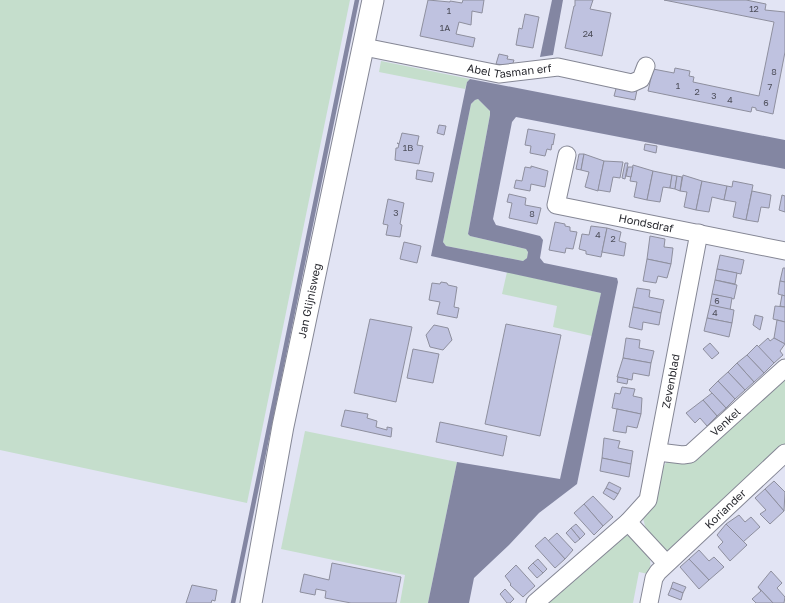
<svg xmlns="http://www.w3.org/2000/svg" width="785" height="603" font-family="'Golos Text',sans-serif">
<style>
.green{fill:#c5decc}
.water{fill:#8386a2;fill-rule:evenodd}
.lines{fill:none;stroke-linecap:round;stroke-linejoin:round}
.stream{stroke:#8386a2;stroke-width:4.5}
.building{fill:#bfc2e0;stroke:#8e8f9e}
.minor-casing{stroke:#858795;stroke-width:19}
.tertiary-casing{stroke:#858795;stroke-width:23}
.minor{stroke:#fff;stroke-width:17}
.tertiary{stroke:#fff;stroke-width:21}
.labels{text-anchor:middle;stroke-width:3.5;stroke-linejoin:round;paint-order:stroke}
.number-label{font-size:9px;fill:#4e4f5b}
.street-label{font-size:11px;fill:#28292f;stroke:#fff}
</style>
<rect width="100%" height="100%" fill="#e2e4f4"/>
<g class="green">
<polygon points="0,0 350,0 247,503 0,450"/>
<polygon points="381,61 470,79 467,82 465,89 379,72"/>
<polygon points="478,99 490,111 490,115 468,234 470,236 526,249 528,251 527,258 523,261 446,246 443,242 471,104 475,100"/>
<polygon points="507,272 601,293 592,336 553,327 557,306 502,294"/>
<polygon points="785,376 785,445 665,555 647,534 643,518 653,507 660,471 669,459 687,463 695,461"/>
<polygon points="305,431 457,462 428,603 400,603 405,575 281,549"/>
<path d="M621 535 633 536C643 548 656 557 648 574L639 572 633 603H544Z"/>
</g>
<g class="water">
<polygon points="552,0 563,0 553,55 540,57"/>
<path d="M470 79 785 140V169L516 117 512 122 493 219 496 225 540 236 543 240 540 258 544 263 617 278 618 282 577 484 539 513 509 545 474 578 469 603H428L457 462 560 479 601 293 431 256 467 82ZM478 99 490 111V115L468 234 470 236 526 249 528 252 527 258 523 261 446 246 443 242 471 104 475 100Z"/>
</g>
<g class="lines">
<polyline class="stream" points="233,603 357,0"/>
</g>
<g class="building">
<polygon points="428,0 450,2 450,1 462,3 463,0 484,0 482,13 472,11 471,25 459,22 456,34 475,38 473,47 420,36"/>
<polygon points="575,0 593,0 590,9 611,13 602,56 565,48 574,6 575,6"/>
<polygon points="664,0 746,0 766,4 765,10 785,12 785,52 773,114 756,110 756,108 752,107 751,112 648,91 653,69 674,73 675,68 690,71 689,76 694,77 693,82 759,96 774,22"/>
<polygon points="525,14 539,17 533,48 516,45 519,28 522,29"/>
<polygon points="499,54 508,56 507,59 514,60 512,66 496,64"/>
<polygon points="617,85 637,90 635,100 614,96"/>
<polygon points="439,125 446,126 444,135 437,133"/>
<polygon points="528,129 555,134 553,145 552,144 551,150 547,149 545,156 530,153 531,146 525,145"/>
<polygon points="402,133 419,136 417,145 423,146 419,164 395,160 396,148 398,148 399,144 397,143 399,144"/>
<polygon points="645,144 657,146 656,153 644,150"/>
<polygon points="579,154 584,154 581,170 576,169"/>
<polygon points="584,154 604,161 598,191 585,187 589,172 581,170"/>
<polygon points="604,161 623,162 620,178 613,177 610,192 598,190"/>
<polygon points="625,163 628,163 625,179 622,178"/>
<polygon points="633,165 653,171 647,200 634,197 637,182 630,181"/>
<polygon points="531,166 548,171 545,187 531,184 530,191 514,188 516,180 522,181 525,167 531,168"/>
<polygon points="628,167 633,167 631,177 626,176"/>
<polygon points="417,170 434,173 432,182 416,179"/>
<polygon points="653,171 672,175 670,188 663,187 660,202 647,200"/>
<polygon points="672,175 677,176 675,189 670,188"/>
<polygon points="683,175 702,181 696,210 684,207 687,192 680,191"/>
<polygon points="677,176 682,177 680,191 675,189"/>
<polygon points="702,181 727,186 724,200 712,197 709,212 696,210"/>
<polygon points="733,181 753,185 746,220 733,217 736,202 724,200 727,186 732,187"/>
<polygon points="752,191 771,195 769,208 761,207 758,222 746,220"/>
<polygon points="509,194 526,198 525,205 541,208 537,224 509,218 512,203 507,202"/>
<polygon points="782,195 785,196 785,212 779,210"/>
<polygon points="388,199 404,203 400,224 402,225 400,237 386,235 388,225 383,224"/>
<polygon points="555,222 565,224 565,226 570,227 570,231 577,232 573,249 566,248 565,253 549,250"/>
<polygon points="591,226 607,228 601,257 586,254 586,251 579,249 582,234 589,235"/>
<polygon points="607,228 621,232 619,241 626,243 624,256 602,252"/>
<polygon points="650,236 665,239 664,247 673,248 671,264 647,259"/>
<polygon points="404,242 421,246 417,263 400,259"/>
<polygon points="720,255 744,260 741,274 717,269"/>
<polygon points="647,259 671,264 667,278 658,276 656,283 643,281"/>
<polygon points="783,268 785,268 785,282 780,281"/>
<polygon points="717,269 737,273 735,284 715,280"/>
<polygon points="715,280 737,285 734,299 712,294"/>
<polygon points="780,281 785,282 785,296 778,294"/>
<polygon points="441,282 447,283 448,285 457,287 454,307 459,308 457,318 437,314 440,302 429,300 432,283 440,284"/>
<polygon points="637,288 650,290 649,297 664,300 661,313 633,307"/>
<polygon points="712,294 732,298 730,310 710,305"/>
<polygon points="782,295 785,296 785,307 780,306"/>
<polygon points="710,305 734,310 732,323 707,318"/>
<polygon points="775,306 785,307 785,322 773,319"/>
<polygon points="633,307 661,313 659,325 643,322 642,330 629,327"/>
<polygon points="755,315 763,317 760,330 753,325"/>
<polygon points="707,318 732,323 729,337 704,331"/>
<polygon points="370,319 412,327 396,402 354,393"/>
<polygon points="777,320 785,322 785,344 774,338"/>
<polygon points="506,324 561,335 540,436 485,424"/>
<polygon points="434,325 448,328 452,340 443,350 430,347 426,335"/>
<polygon points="626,338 640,340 639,348 654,351 651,363 623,358"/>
<polygon points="768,338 770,341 774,338 785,344 780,351 783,355 774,363 758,347"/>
<polygon points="710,343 719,353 712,359 703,349"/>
<polygon points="757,345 774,363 764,373 747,355"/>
<polygon points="413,349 439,354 433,383 407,378"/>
<polygon points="747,355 764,373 754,382 737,363"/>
<polygon points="623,358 651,363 649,376 633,373 632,380 617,377"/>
<polygon points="737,363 754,382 745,390 728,372"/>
<polygon points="728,372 745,390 735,399 718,381"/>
<polygon points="618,377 628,379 627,384 617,382"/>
<polygon points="718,381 735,399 726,408 709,390"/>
<polygon points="622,387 635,389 633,396 642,398 641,414 612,408 615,393 620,394"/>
<polygon points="712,393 726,408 717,416 703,400"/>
<polygon points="703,400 717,416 707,426 700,418 695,423 686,413"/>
<polygon points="617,409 641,414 637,428 627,426 626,433 613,431"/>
<polygon points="345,410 368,414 367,418 377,421 376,427 387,430 387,427 392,428 391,437 341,426"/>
<polygon points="440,422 507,436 503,456 436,442"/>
<polygon points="604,438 620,441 618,448 633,451 631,464 602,458"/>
<polygon points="602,458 631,464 629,477 600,471"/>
<polygon points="774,481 785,492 784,511 765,489"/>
<polygon points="609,482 621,488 618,494 606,488"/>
<polygon points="606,488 618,494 614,500 603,493"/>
<polygon points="765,489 784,511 770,524 760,514 766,510 755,498"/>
<polygon points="593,496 613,517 603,526 584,504"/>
<polygon points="584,504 603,526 594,535 574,513"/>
<polygon points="739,515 745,522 751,517 760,527 743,542 726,524"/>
<polygon points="576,524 585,534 580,539 571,528"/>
<polygon points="726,524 747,545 730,561 718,547 723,542 717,535"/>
<polygon points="571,528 580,539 575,543 566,533"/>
<polygon points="557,533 573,550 565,559 548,541"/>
<polygon points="545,537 565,559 555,568 535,546"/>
<polygon points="699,550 709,561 714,557 724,567 709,580 689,559"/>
<polygon points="538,559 547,569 543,573 533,563"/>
<polygon points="689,559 709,580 699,589 680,567"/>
<polygon points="332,563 401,577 396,603 351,603 325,598 326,591 316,589 315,595 300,592 304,574 329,580"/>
<polygon points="533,563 543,573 537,578 528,568"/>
<polygon points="516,565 535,586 523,597 510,585 511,584 505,576"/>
<polygon points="771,571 782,583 777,588 785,597 784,603 773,603 758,587"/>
<polygon points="673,582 686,587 683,593 671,588"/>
<polygon points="192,585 217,590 215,601 212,600 211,603 186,603"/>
<polygon points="758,587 773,603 756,603 752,599 761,591"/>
<polygon points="671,588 683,593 681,600 668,595"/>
<polygon points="505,589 514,599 510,603 507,603 500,594"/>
</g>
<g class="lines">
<g class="minor-casing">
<g id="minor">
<path id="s1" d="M364 47 499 74 558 67 632 83 641 79 646 66"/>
<path id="s2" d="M567 155 556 205 785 251"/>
<path id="s3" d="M658 452 683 455 690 454 785 368"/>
<polyline points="628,522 666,563"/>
<path id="s4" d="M535 603 628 522 648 500 699 233"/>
<path id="s5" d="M649 603 654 578 658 572 785 453"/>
</g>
</g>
<g class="tertiary-casing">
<g id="tertiary">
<path id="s6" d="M251 603 283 426 373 0"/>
</g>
</g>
<use href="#minor" class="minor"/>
<use href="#tertiary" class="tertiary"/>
</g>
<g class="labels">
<g class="number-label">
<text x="754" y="12">12</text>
<text x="449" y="14">1</text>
<text x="445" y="31">1A</text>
<text x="588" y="37">24</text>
<text x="774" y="75">8</text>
<text x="678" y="89">1</text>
<text x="770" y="90">7</text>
<text x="697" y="95">2</text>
<text x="714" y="99">3</text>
<text x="730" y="103">4</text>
<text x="766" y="106">6</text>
<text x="408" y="151">1B</text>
<text x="396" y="216">3</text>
<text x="532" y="217">8</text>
<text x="598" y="238">4</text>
<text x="613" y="242">2</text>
<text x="717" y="304">6</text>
<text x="715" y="316">4</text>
</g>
<g class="street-label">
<text dy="4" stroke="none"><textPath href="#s1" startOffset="148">Abel Tasman erf</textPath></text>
<text dy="4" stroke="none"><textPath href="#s2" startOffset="143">Hondsdraf</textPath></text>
<text dy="4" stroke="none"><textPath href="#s6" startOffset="308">Jan Glijnisweg</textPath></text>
<text dy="4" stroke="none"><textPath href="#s4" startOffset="274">Zevenblad</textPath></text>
<text dy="4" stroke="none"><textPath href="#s3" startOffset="80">Venkel</textPath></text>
<text dy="4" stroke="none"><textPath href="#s5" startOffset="125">Koriander</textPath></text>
</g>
</g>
</svg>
